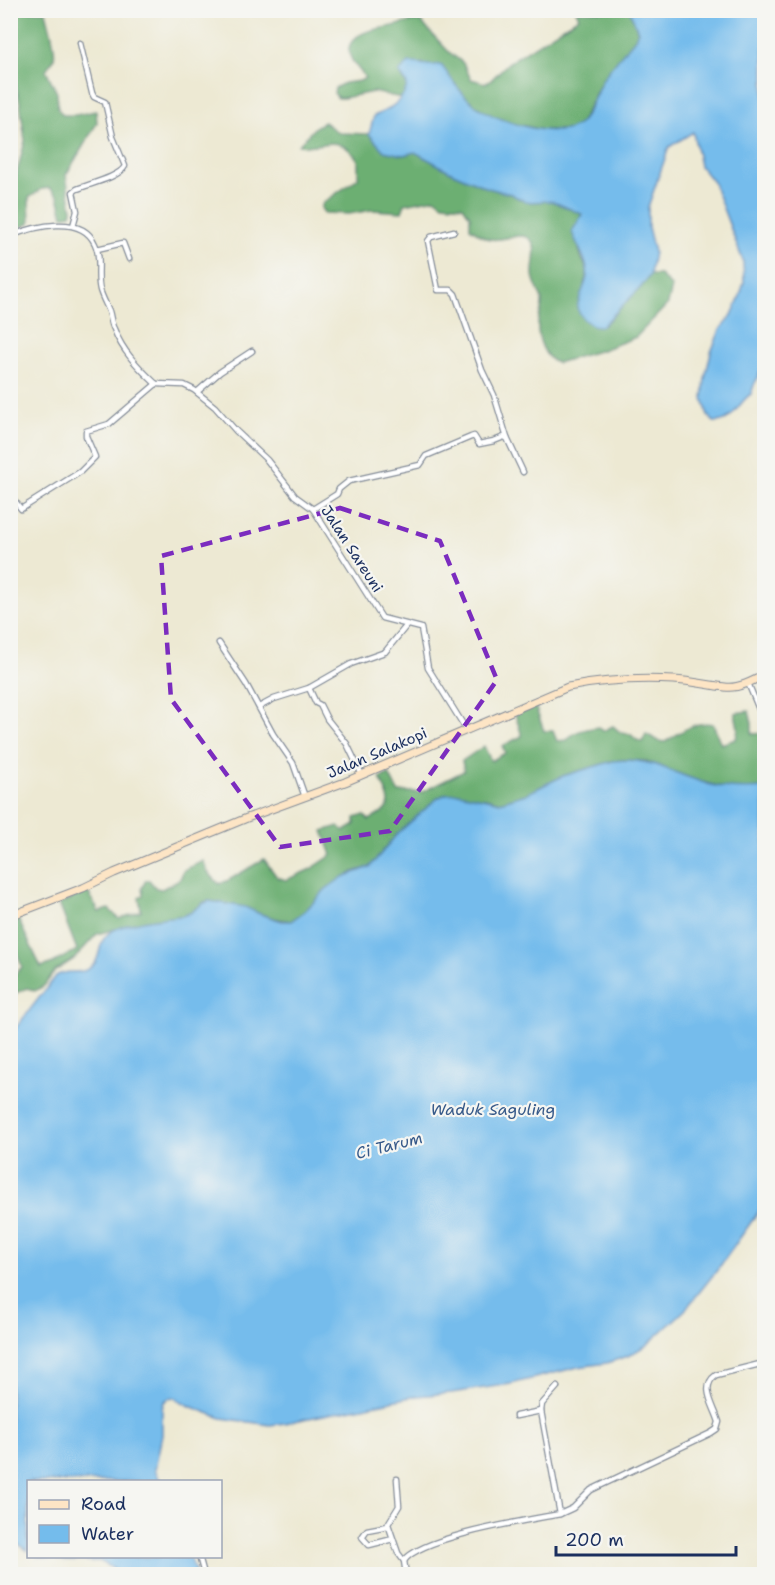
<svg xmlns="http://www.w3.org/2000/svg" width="775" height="1585" font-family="'Shantell Sans',sans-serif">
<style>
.forest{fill:#6caf72;stroke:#446f68;stroke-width:1.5}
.water{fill:#74bcec;stroke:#4876a5;stroke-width:1.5}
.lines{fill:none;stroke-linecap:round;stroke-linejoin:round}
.street-casing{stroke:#848c98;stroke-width:7}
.secondary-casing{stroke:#848c98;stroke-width:9}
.street{stroke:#fff;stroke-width:4.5}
.secondary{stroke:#fde5c5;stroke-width:7}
.marked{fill:none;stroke:#7b2cbf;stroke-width:4.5;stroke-dasharray:12 8;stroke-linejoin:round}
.labels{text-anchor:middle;stroke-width:4.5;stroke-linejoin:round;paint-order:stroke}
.street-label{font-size:15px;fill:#1b2f5e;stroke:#f6f6f2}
.water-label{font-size:16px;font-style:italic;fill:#365989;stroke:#f6f6f2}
</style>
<rect width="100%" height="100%" fill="#f6f6f2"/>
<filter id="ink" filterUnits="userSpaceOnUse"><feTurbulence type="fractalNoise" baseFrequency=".0167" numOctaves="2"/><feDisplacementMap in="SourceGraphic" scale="12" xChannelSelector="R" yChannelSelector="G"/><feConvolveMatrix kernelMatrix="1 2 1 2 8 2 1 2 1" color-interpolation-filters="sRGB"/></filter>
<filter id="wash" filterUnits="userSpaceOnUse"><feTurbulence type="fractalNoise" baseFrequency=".008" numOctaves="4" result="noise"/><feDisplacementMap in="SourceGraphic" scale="24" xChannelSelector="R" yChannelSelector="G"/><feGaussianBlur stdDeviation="1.35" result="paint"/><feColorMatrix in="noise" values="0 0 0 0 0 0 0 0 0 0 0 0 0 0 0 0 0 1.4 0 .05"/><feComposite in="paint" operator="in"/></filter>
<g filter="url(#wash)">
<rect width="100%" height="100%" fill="#ede9d3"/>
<g class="forest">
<path d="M11 11H46C48 22 57 48 54 58 53 62 48 66 46 70L57 93 58 109 63 115H76L96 111 97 123 66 175 72 210 71 214 63 216 58 196 50 188 42 189 29 198 30 223 17 229 11 243V195L25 141 20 103 11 65Z"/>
<path d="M576 11H630L638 32 635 39 603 79 580 124 569 130H543L511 123 487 114 463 95 454 83 422 63 399 72 407 85 406 92 401 98 373 92 343 98H338L334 93 335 88 344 83 360 81 365 78C360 69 348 60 349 49 351 31 379 29 393 26 403 24 411 20 421 22L449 52 463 63 471 79 485 83 490 81 508 63 579 17Z"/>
<path d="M324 122 339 133 369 134 384 151 403 155 415 152 453 173 488 188 511 194 526 202 552 201 582 214C581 225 577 242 580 253 584 269 592 265 584 284L603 326 641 287 650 275H660L672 287 668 304 636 337 602 350 557 363C544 359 537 337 538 324 538 316 543 309 542 301 540 292 534 284 533 275 532 264 539 248 530 239 520 231 502 242 490 239 483 238 476 231 470 228V216L463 206 443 204 435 198 405 204 402 212 372 210 349 214 324 213 321 208 323 203 358 178V160C337 131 325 149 299 145L315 127Z"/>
<path d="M535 706 544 731H553L557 741 567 740C574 730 588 729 599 727L603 731 613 726 621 733 630 734 637 740 642 742 646 734 659 741 665 742C680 733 694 720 713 724L721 744 736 739 738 728 735 713 749 711 752 723V734L763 733 764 738V788L746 790 726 788 698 781 646 761 625 760 613 761 563 776 526 794 500 802 486 798 446 794 438 798 397 834 370 867 353 872 326 889 306 910 291 921 273 918 233 905 209 901 204 902 190 913 181 916 139 923 97 934 74 959 55 971 44 986 35 991 27 988 11 995V978L22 967 11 934V920L17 917 41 967 53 963 77 950 59 904 88 892 99 912 109 909 119 919 141 911 139 898 143 895 142 888 146 880H149L156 888 162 889 180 879 184 870 203 861 208 872 219 884 229 880 264 859 277 877 286 880 311 869 332 855 323 831 338 826 345 831 355 825V818L364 815 369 820C396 807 391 803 380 778L389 774 398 792H422L464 771 462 761 484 746 491 761 505 753 502 746 522 736 515 714Z"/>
</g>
<g class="water">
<path d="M630 11H764V364L754 385 751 394C737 403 734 423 714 422L708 416 703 398 705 378 711 352 720 330 732 315 740 296 744 282 743 261 713 182 700 166 693 132 669 147 648 207V227L654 252 650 275 641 287 602 326C589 327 582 320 577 308 579 297 585 287 587 276 590 266 576 243 572 232L582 214 552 201 526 202 511 194 488 188 453 173 415 152 403 155 384 151 369 134 374 116C388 110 405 101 407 84L399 72 409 63C416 63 421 64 428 65 434 66 436 63 442 66 452 80 461 94 475 105 493 120 559 142 579 124 588 117 597 90 603 79 612 65 624 52 635 39L638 31Z"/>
<path d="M625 760C655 761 669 771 696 780 718 789 741 790 764 788V1204L718 1269 685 1310 647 1345 628 1356 607 1363 578 1367 511 1384 451 1393 416 1396 285 1423 270 1425 221 1418 192 1407 175 1398H169L164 1402 162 1409V1435L155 1469 160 1481 28 1482V1551L10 1538 11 1034 56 976C67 969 78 975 88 969 102 961 97 947 105 937 116 922 163 918 182 916L190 913 202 904 209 901 245 907 260 914 282 921H291L306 910 326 889 343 877 370 867 397 834 438 798 446 794 459 793 500 802 526 794 563 776 613 761Z"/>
<polygon points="37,1557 190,1557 196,1574 123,1574 100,1561 66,1561"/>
</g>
</g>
<g filter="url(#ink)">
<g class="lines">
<g class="street-casing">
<g id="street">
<path d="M73 226 77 211 73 192 77 189C89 184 120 177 125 166L113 137 105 102 94 97 92 93 80 43"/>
<polyline points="454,231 431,237 428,241 438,290 451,290 455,294 482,370 494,395 507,438"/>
<path d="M10 236C33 227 82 213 95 244 102 258 96 275 100 290 102 297 106 304 109 311 111 317 111 324 114 329 122 351 139 368 156 384"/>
<polyline points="97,249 123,243 129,259"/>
<polyline points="156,384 184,385 194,390 215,407 236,431 267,460 295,496 313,509 382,618 421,628 428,668 466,729"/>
<polyline points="197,392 220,372 252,351"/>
<polyline points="10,500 15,501 21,509 80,472 95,457 86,436 86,431 109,424 156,384"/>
<polyline points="313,509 337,494 339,489 349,481 420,465 426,456 471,437 474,436 479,444 494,441 504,437 507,438 523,472"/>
<polyline points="219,643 246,684 273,734 293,763 305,797"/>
<polyline points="748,683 763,719"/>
<polyline points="309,688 316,703 320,705 327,719 347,744 362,775"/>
<polyline points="259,707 274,699 309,688 351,664 385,652 407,625"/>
<polyline points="557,1387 542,1404 541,1411 560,1514"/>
<polyline points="516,1416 541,1411"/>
<polyline points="397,1479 399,1506 388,1524 398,1553 404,1561"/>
<polyline points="388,1526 367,1530 362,1537 369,1545 393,1539"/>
<polyline points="199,1556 204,1574"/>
<path d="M406 1574 404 1561C420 1537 529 1520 560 1514L573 1508 591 1490 711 1433 717 1429 719 1422C715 1407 699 1387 716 1375L764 1363"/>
</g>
</g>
<g class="secondary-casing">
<path id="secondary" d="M10 916 83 888 114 873 247 818 345 782 568 687C603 680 638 678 674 680 691 681 708 685 725 687 738 689 753 681 764 675"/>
</g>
<use href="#street" class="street"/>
<use href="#secondary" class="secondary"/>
</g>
</g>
<path class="marked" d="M340 508 440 541 497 680 390 831 280 847 171 699 161 556Z"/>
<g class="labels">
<g class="street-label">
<text transform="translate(352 549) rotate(57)" y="5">Jalan Sareuni</text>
<text transform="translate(377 753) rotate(-23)" y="5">Jalan Salakopi</text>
</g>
<g class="water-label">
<text x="493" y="1115">Waduk Saguling</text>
<text transform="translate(389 1145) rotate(-14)" y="6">Ci Tarum</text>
</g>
</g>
<rect width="775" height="1585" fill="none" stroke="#f6f6f2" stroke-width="36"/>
<rect x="27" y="1480" width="195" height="78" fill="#f6f6f2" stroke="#9ea6b7" stroke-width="1.5"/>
<rect x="39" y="1500" width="30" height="9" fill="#fde5c5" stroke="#9ea6b7" stroke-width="1.5"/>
<text x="81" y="1510" font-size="18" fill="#1b2f5e">Road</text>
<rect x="39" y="1525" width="30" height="18" fill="#74bcec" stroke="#9ea6b7" stroke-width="1.5"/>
<text x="81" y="1540" font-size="18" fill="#1b2f5e">Water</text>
<path d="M556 1546v9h180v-9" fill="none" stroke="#1b2f5e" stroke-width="3"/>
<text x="565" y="1546" font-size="18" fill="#1b2f5e" stroke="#f6f6f2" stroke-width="4.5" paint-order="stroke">200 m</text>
</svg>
